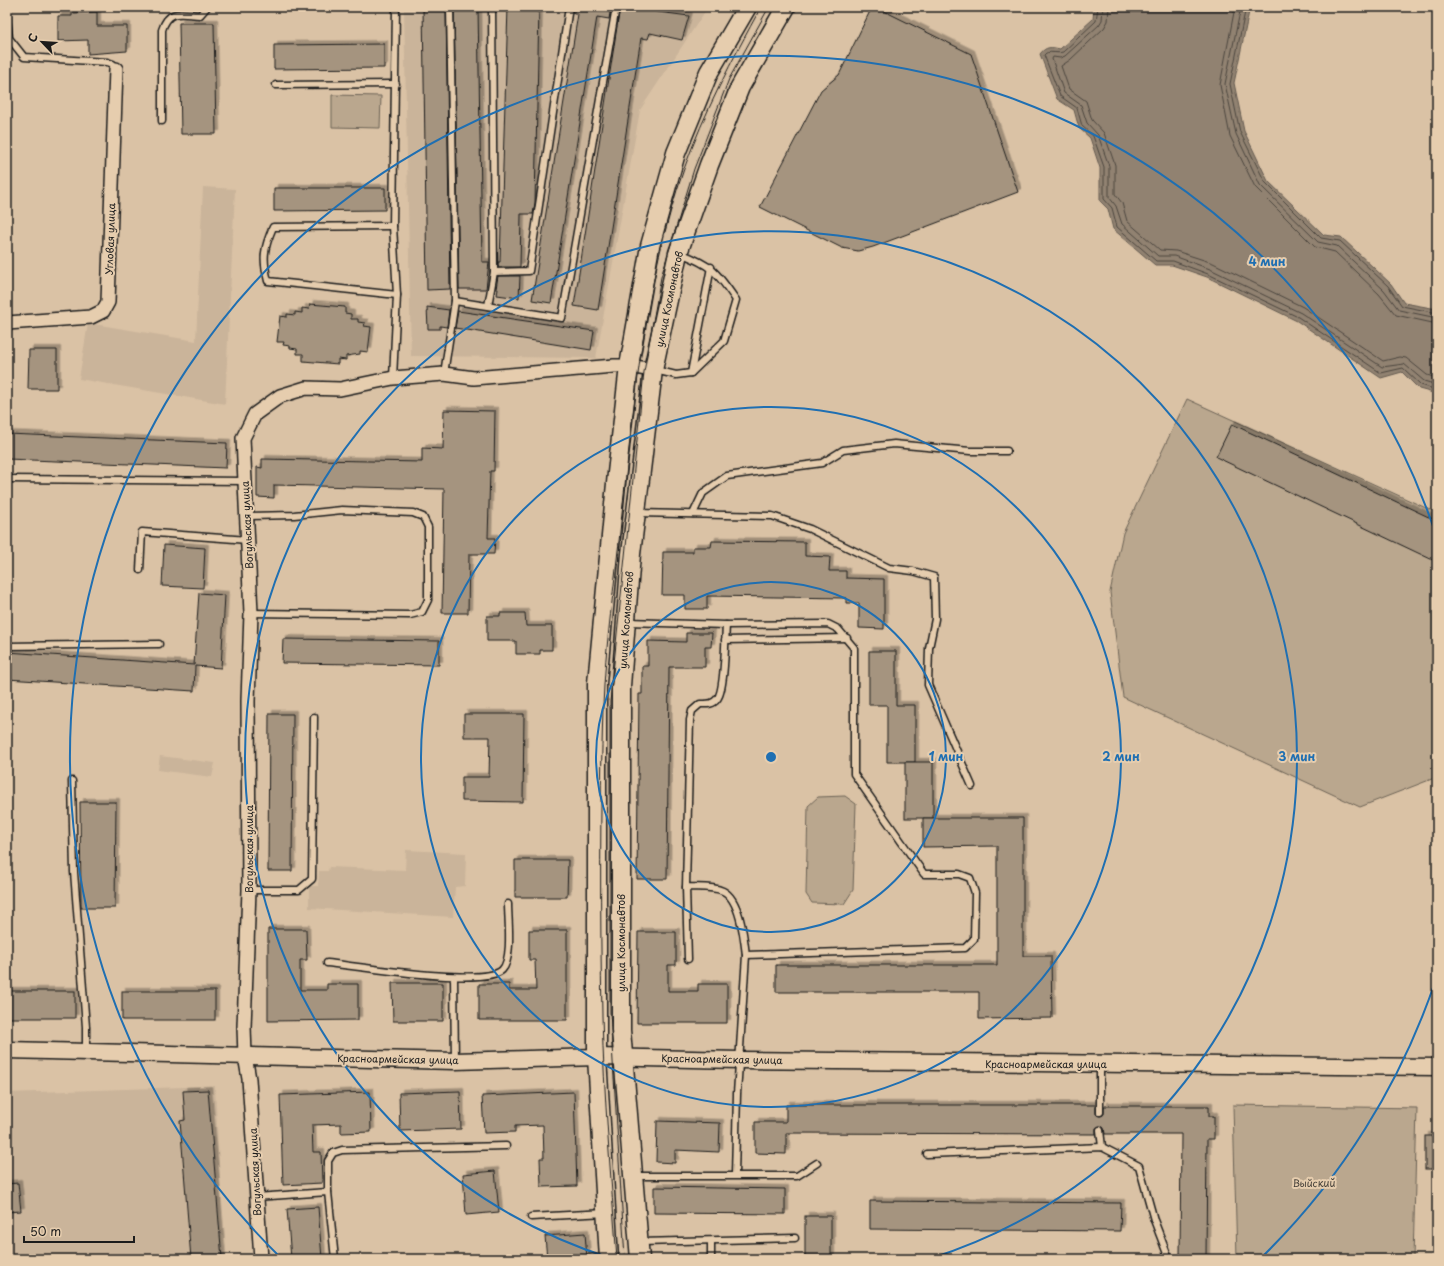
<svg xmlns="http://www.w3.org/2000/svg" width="1444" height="1266" font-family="'Playpen Sans',sans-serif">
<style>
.built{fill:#cab49a}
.green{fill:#baa78e;stroke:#6b6255}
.water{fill:#918271;stroke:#62594f}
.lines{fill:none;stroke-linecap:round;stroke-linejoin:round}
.shore{stroke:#4b453e;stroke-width:1}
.building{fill:#a5947f;stroke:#1c1c1c;filter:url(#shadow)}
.service-casing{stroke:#1c1c1c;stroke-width:9}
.minor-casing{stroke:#1c1c1c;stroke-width:16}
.tertiary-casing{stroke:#1c1c1c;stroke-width:19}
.secondary-casing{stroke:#1c1c1c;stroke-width:21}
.service{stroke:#e6cdae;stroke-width:6}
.minor{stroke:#e6cdae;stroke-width:13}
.tertiary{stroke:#e6cdae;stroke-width:16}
.secondary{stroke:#e6cdae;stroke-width:18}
.tram{stroke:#1c1c1c;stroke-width:1}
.ring{fill:none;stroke:#1f6fb2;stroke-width:2}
.labels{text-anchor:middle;stroke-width:4;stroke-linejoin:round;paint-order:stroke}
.street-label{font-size:10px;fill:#1c1c1c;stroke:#e6cdae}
.park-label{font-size:10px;fill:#443f38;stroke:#e6cdae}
.centre{fill:#1f6fb2;stroke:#e6cdae;stroke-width:2}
.ring-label{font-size:12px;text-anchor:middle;font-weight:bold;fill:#1f6fb2;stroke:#e6cdae;stroke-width:4;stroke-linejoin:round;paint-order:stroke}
</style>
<defs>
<filter id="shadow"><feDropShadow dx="3.5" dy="-3.5" stdDeviation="0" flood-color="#0004"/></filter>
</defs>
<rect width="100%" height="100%" fill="#dac2a5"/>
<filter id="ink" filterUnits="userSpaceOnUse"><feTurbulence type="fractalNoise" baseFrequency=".025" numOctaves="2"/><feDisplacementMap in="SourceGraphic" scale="8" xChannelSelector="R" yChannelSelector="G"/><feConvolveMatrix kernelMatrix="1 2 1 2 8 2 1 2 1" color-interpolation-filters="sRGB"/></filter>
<g filter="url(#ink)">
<g class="built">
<polygon points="404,7 708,7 640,110 596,358 411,356"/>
<polygon points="203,187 235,189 225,404 79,379 88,323 196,341"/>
<polygon points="160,756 215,763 212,777 158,770"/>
<polygon points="406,850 466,853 465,886 455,887 453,917 309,908 309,886 318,886 319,871 328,871 329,867 405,870"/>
<polygon points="215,1086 224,1259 7,1259 7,1093"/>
</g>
<g class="green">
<polygon points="332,95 381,96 380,128 332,127"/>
<polygon points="1187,399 1437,513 1437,777 1360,807 1123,697 1110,592 1123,533"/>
<polygon points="845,796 856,804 853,890 844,904 812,903 806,894 808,806 818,797"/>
<polygon points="1233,1105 1417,1108 1413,1259 1237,1259"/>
</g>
<path class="water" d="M1096 7H1250L1234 83 1244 131 1268 181 1324 235 1341 237 1391 284 1404 303 1437 309V394L1419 389 1402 372 1381 378 1297 321 1207 277 1172 265H1155L1113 229 1108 209 1100 201V168L1090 138 1079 128 1074 110 1057 99 1040 54C1046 46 1051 47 1060 49L1093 19 1094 8Z"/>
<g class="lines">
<g class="shore">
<path d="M1098 7 1096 21 1063 52C1058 54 1052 51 1046 53L1044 55 1060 96 1077 108 1082 126 1093 136 1104 167V199L1112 208 1117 227 1156 261H1173L1208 274 1298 317 1381 373 1403 368 1421 385 1437 390"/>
<polyline points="1103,7 1102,20 1099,25 1065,56 1060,58 1053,57 1052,59 1064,93 1081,105 1087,123 1098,135 1109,166 1109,197 1116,206 1122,224 1158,256 1174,256 1210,269 1301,313 1382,367 1404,364 1424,381 1437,385"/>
<polyline points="1109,7 1108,21 1104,28 1070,60 1061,66 1069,89 1086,101 1092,120 1104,133 1115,165 1115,194 1122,203 1127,221 1160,250 1176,251 1213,263 1303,307 1383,361 1400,357 1406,358 1427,375 1437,378"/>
<polyline points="1235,7 1220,85 1230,136 1255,187 1315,247 1335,252 1379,294 1396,315 1437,324"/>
<polyline points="1241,7 1225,84 1236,134 1260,185 1318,242 1337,246 1384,290 1399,310 1437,318"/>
<polyline points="1246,7 1230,84 1240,132 1265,182 1321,238 1340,241 1388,286 1402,306 1437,313"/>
</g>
</g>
<g class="building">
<polygon points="423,7 446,7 450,289 427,290"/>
<polygon points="454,7 478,7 482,262 489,262 486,289 459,289"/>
<polygon points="508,7 539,7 535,203 533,214 521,214 520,267 498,267 498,262 500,262"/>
<polygon points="574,7 611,7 609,19 597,17 551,303 532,300 578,14 574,14"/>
<polygon points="620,7 689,16 682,40 650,33 648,39 641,38 598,310 574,306"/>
<polygon points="872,7 876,7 971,54 1018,192 873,247 858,251 842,248 760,207 821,90 839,75"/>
<polygon points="97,12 97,26 127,26 127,51 88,54 88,40 58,41 58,16 72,16 72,13"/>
<polygon points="179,23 214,23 216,134 181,134"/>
<polygon points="384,44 384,68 274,69 274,45"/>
<polygon points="274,188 385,188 385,210 274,211"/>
<polygon points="498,276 520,276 519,298 497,295 498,289 496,289"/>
<polygon points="310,304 345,307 345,313 351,314 351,319 358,319 358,322 365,323 364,326 371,327 368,352 360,351 360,354 346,356 346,360 338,359 338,364 303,361 303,354 297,354 297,349 290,348 290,346 283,345 284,342 277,342 280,316 287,317 287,314 295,315 295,312 302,313 302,308 309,309"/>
<polygon points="427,307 449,310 447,327 440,326 440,329 428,329"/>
<polygon points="458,311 594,331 591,350 455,328"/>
<polygon points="29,350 57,350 57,389 28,389"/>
<polygon points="444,410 495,411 494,471 490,471 488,538 495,538 494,554 469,554 468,613 442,613 444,489 274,485 274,498 257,497 257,467 262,468 262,459 422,462 422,448 443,449"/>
<polygon points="1232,424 1437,521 1437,562 1216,457"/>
<polygon points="7,434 227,443 226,468 7,459"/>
<polygon points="712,541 805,542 805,556 830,557 829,571 846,571 846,578 884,579 884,629 859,628 859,603 846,603 846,598 707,596 707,609 685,609 685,595 662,595 663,552 693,552 693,547 711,547"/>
<polygon points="164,545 205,548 203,588 162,586"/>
<polygon points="199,593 225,595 221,668 195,666 194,691 7,679 7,652 194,665"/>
<polygon points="500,613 525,613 526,626 552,626 552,650 540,650 540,654 516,654 516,641 487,641 487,616 500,616"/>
<polygon points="686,633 712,633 711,647 705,647 705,667 669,667 667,879 637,879 639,694 642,694 642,666 648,666 648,641 686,642"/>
<polygon points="283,639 439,641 439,665 282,663"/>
<polygon points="869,651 896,651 896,705 915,705 915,762 887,762 887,705 869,705"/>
<polygon points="269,714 293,714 292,871 268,871"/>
<polygon points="464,714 524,714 523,802 462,801 462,777 489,777 490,737 464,737"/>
<rect x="905" y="762" width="28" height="56"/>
<polygon points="80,802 116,802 115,908 81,908"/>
<polygon points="923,818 1023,818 1023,956 1051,956 1052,1018 979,1019 979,992 776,992 776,965 997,965 997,846 923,847"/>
<polygon points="515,860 568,860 567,897 515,897"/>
<polygon points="268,929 306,929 307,960 300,960 300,990 327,990 327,984 358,984 358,1020 268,1021"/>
<polygon points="529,930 567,930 567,1020 479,1020 479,984 509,984 509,990 536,990 535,960 529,960"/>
<polygon points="638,932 676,932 676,965 668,965 668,991 698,991 698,984 727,984 727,1023 637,1023"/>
<polygon points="392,983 443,983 443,1021 393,1021"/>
<rect x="7" y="991" width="68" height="27"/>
<rect x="122" y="991" width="93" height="29"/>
<polygon points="208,1090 222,1259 191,1259 180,1121 185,1120 183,1091"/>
<polygon points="460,1091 461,1129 400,1131 399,1093"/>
<polygon points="370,1092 371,1132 341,1133 341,1124 312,1125 313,1152 321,1152 322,1183 283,1185 280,1095"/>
<polygon points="574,1092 577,1186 541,1187 540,1158 544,1158 543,1125 515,1126 515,1132 484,1133 482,1096"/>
<polygon points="786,1105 1096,1105 1096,1114 1100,1116 1104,1114 1104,1106 1209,1106 1209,1116 1214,1116 1214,1139 1207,1139 1206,1259 1180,1259 1181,1134 1105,1134 1104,1128 1100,1126 1096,1128 1096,1134 786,1133 786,1154 755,1153 755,1122 786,1122"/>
<polygon points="657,1121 720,1123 719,1152 675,1150 675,1163 656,1162"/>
<rect x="1425" y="1136" width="12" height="33"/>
<polygon points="495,1171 499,1212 466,1215 463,1174"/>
<polygon points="18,1183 21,1211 7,1212 7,1184"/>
<polygon points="654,1187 785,1189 785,1214 654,1213"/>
<polygon points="870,1201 1121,1203 1120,1231 870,1229"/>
<polygon points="318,1207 322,1259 291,1259 287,1209"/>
<rect x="805" y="1216" width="26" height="43"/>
<polygon points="585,1233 587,1259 547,1259 545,1236"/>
</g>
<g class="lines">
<g class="service-casing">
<g id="service">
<polyline points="684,7 686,7"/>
<polyline points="7,17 9,38 24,57 107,62 113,64 116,69"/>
<polyline points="276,85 396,84"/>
<path d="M162 121V30C169 8 181 14 200 15L207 7"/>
<path d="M393 226 273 227C264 248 262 258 268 281L397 295"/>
<polyline points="494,272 529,271 569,7"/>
<polyline points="455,301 562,318 616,7"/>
<polyline points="488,306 494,272 492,7"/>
<path d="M655 370 676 375 691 373 724 341 736 300C716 271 713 266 680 253"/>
<polyline points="691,373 711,267"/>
<polyline points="444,374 455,301 450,7"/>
<polyline points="393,378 397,295 393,226 396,7"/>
<polyline points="7,479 245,481"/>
<polyline points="638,513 772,516 810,529 889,568 913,571 934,577 935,619 929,648 928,685 972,786"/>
<polyline points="693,514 703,493 727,476 822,463 843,450 894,444 970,451 1007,451"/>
<polyline points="247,516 294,515 342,510 413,513 423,517 428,527 428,600 422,612 410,615 251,613"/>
<polyline points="140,570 142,532 248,540"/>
<polyline points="628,622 726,625 828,624 838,629 854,648 854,774 924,874 959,874 970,878 975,893 974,939 965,948 746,955"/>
<polyline points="725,640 847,638"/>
<polyline points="7,646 159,644"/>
<polyline points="72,781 74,872 86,1027 86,1051"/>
<path d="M686 887C698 888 712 886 723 891 740 899 744 938 746 955L737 1094 735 1175"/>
<polyline points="249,890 299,890 312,879 314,717"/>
<path d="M688 959 686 887 690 720 692 711 700 704C706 704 713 705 717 699 725 691 725 639 726 625"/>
<path d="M327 963C356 966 485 987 502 970 513 959 508 920 508 904"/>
<polyline points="454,977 455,1061"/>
<polyline points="1100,1112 1100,1065"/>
<polyline points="1100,1130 1102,1147"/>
<polyline points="927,1154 1102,1147 1139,1166 1154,1220 1169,1259"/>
<polyline points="635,1176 797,1176 817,1163"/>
<polyline points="256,1197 328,1192"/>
<polyline points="531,1217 606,1213"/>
<polyline points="641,1242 795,1238"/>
<polyline points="335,1259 328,1192 328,1161 333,1153 342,1150 506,1146"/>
<polyline points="711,1259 711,1241"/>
</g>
</g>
<g class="minor-casing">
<g id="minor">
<polyline points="7,323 91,317 103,311 108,302 116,69"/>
<polyline points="261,1259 249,1079 245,1056 244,1027 249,890 248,701 251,613 243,438 255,414 280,396 306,388 340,389 393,378 444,374 474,378 614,366 629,366 653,370"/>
</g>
</g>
<g class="tertiary-casing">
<polyline id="tertiary" points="7,1050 455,1061 597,1057 739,1060 1437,1067"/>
</g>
<g class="secondary-casing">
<g id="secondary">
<polyline points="609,1259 597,1057 597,683 617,473 629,366 650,246 676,153 709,72 747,7"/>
<polyline points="640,1259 621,1030 621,686 631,554 653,370 678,253 709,165 740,87 786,7"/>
</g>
</g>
<use href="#service" class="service"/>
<use href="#minor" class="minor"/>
<use href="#tertiary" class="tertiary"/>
<use href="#secondary" class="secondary"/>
<g class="tram">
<path d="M617 1259C611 1178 604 1097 602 1016 600 913 600 810 603 707 605 645 615 584 621 522 634 403 644 284 684 169 704 113 732 60 761 7"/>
<polyline points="625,1259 610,1012 610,702 644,372 661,277 694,169 729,79 769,7"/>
</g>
</g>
</g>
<g class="ring">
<circle cx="771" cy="757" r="175"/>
<circle cx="771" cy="757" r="350"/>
<path d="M613 1259A526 526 0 1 1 929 1259"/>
<path d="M1436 979A701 701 0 0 1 1262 1257M280 1257A701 701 0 1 1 1436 535"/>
</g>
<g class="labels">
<g class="street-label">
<text transform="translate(110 239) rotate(-88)" y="4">Угловая улица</text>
<text transform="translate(669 299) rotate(-78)" y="4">улица Космонавтов</text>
<text transform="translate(247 525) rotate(-93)" y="4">Вогульская улица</text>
<text transform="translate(626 620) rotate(-86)" y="4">улица Космонавтов</text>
<text transform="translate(249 849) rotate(-90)" y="4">Вогульская улица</text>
<text transform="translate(621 943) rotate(-90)" y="4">улица Космонавтов</text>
<text transform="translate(398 1059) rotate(1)" y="4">Красноармейская улица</text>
<text transform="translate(722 1059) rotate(1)" y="4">Красноармейская улица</text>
<text x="1046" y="1068">Красноармейская улица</text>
<text transform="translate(255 1172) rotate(-93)" y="4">Вогульская улица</text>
</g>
<g class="park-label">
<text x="1314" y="1187">Выйский</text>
</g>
</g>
<circle cx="771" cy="757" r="6" class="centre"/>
<g class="ring-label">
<text x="1267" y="266">4 мин</text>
<text x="946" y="761">1 мин</text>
<text x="1121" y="761">2 мин</text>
<text x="1297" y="761">3 мин</text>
</g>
<rect width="1444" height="1266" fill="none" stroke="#e6cdae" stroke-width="24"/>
<rect x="12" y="12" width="1420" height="1242" fill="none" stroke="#1c1c1c" stroke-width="1.5" filter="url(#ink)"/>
<g transform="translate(42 42) rotate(295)" stroke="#e6cdae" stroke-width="3" paint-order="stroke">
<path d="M0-3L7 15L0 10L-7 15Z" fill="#1c1c1c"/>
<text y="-6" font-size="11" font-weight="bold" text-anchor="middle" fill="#1c1c1c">С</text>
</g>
<path d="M24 1236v6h110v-6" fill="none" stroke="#1c1c1c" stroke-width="2"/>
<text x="30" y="1236" font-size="12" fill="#1c1c1c" stroke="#e6cdae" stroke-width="3" paint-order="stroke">50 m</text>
</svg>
